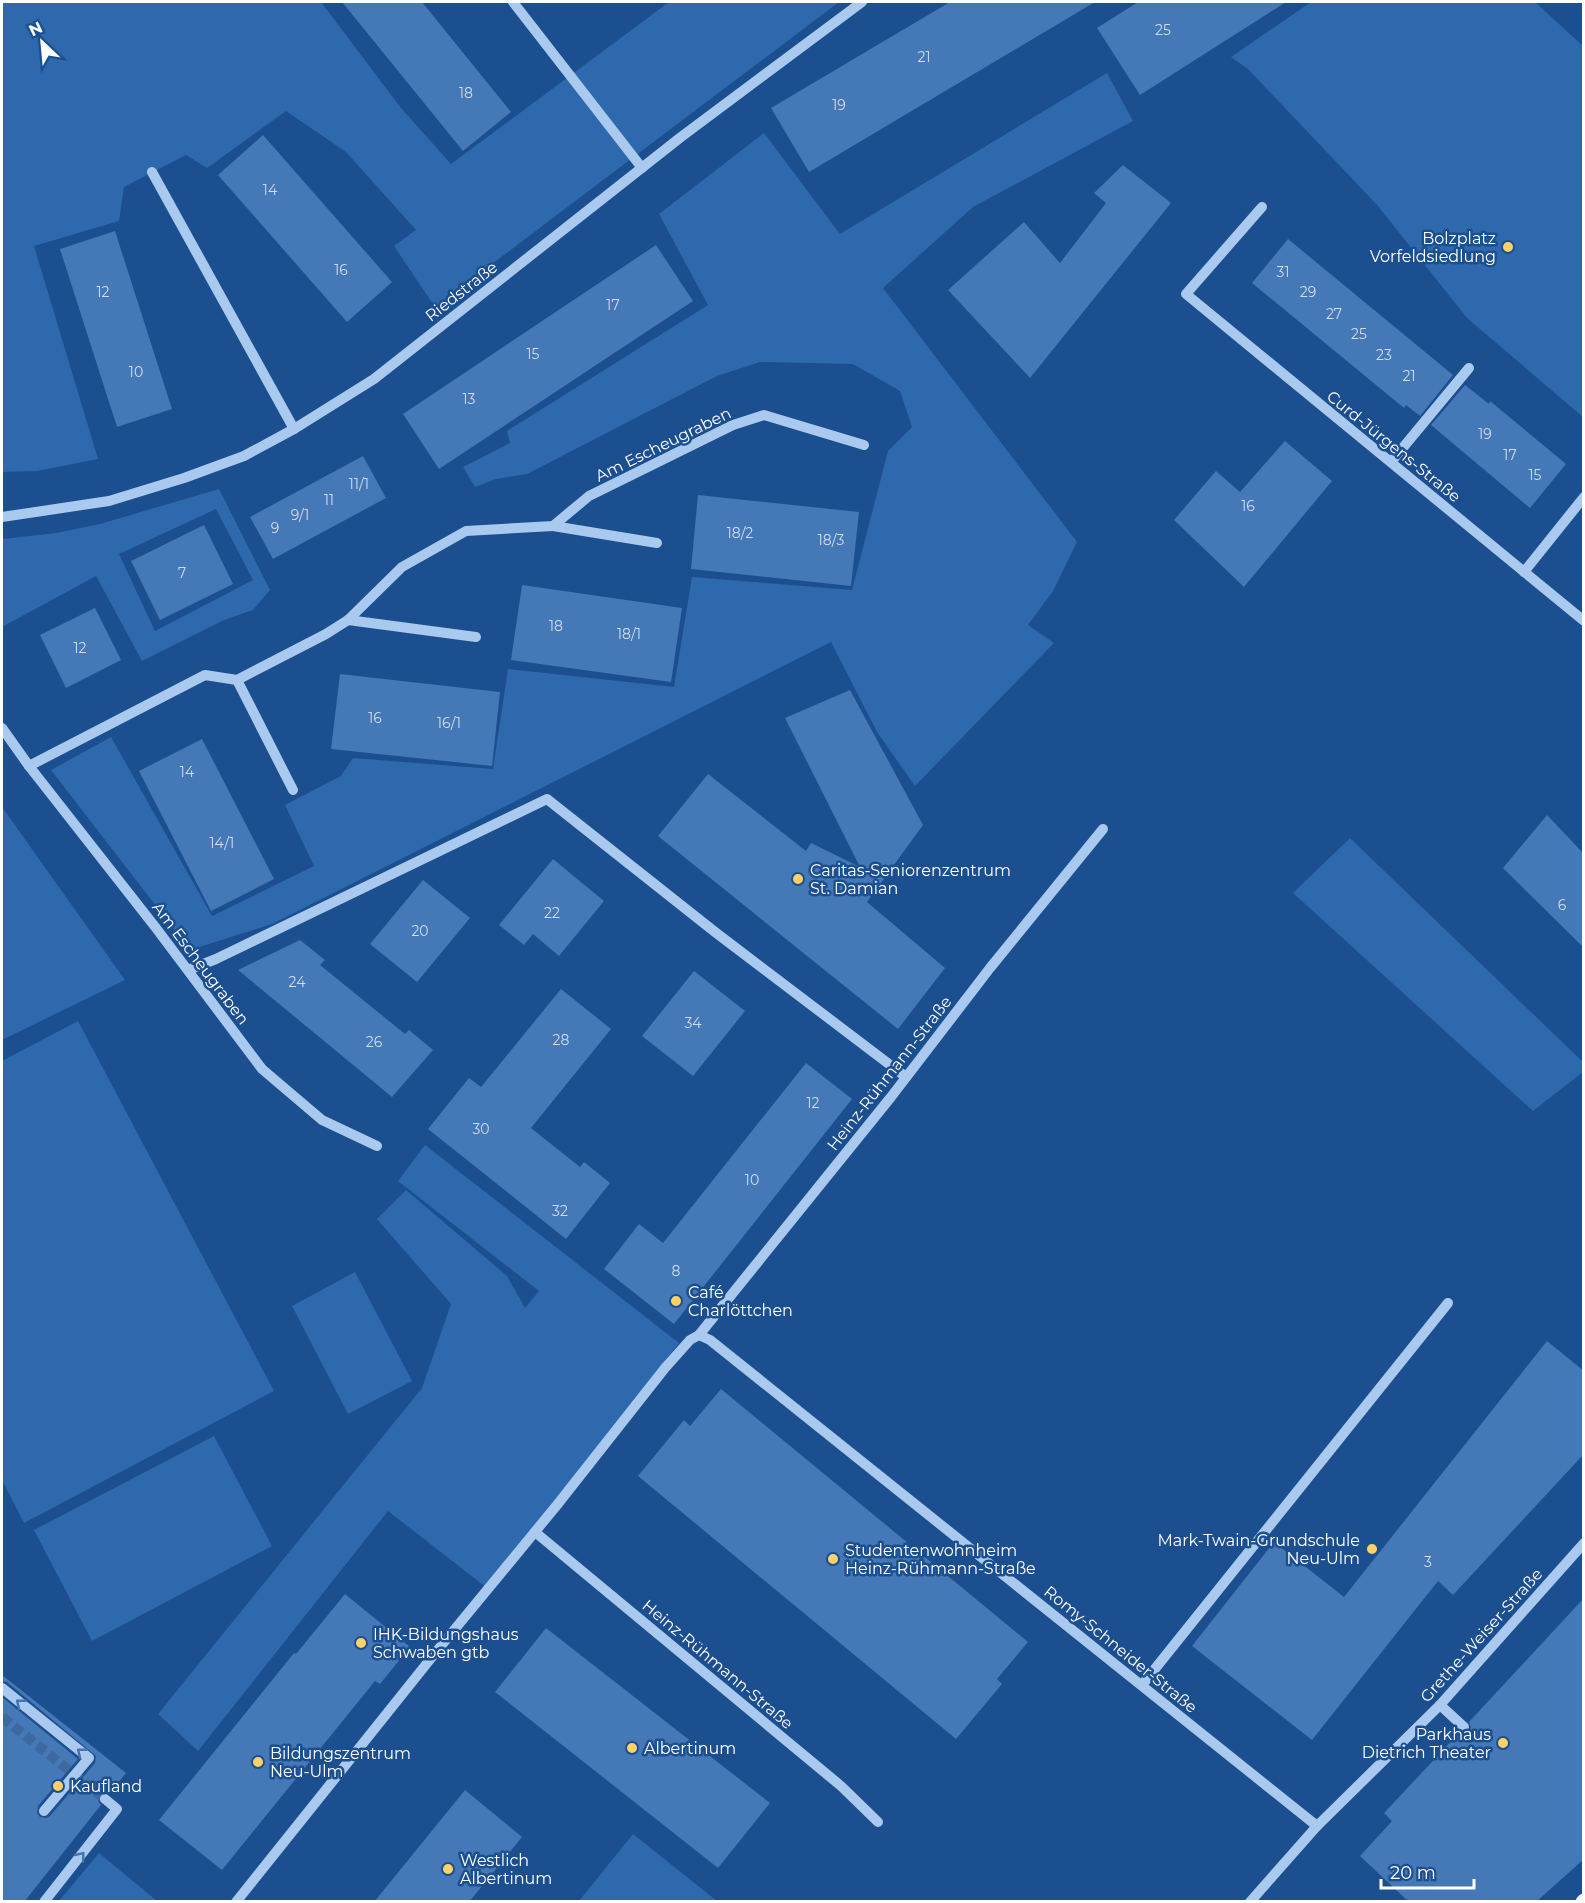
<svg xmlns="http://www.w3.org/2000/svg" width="1585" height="1903" font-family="Montserrat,sans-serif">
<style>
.green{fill:#2e69ad;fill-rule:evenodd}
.building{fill:#4478b7}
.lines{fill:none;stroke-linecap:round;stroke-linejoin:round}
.minor-tunnel{stroke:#3d69a0;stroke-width:10;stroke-dasharray:10 5;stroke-linecap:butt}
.minor{stroke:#a9c9ee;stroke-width:10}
.major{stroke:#f0f6ff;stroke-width:15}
.oneway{stroke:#4674ac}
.poi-dot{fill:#ffd166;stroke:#1b4f8f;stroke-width:2}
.labels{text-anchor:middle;stroke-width:5;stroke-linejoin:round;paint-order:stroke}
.number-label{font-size:14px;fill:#d0dded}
.poi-label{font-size:16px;fill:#fff;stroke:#1b4f8f;text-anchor:start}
.street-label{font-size:16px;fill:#fff;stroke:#1b4f8f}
</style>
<rect width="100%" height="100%" fill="#1b4f8f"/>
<g class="green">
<polygon points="2,2 321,2 401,108 451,164 669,2 839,2 435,307 394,246 416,230 346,152 286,111 207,168 186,155 124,187 119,221 34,246 98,459 37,471 2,472"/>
<polygon points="1311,2 1535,2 1583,46 1583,417 1467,318 1378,206 1248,69 1231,57"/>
<polygon points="1107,73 1133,121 973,207 883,288 1077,542 1053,591 1028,625 1054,643 915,786 877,732 831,642 272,924 190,950 51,770 111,737 212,916 314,866 285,805 341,776 353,758 493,769 508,669 674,687 692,577 852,590 888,451 912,427 900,391 853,364 760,362 717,376 527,474 496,479 475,487 463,467 510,443 507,431 708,305 659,214 764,133 840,234"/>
<path d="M219 489 270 590 253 610 224 620 142 661 96 576 2 627V539L56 533 100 524ZM216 509 253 580 155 631 119 554Z"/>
<polygon points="2,807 125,980 2,1040"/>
<polygon points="1350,838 1583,1062 1583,1072 1533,1111 1293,893"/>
<polygon points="78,1021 274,1391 24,1523 2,1480 2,1061"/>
<polygon points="425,1145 679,1343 487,1588 388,1511 198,1751 158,1714 422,1388 451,1304 377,1219 406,1190 507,1276 525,1308 539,1291 398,1181"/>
<polygon points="355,1272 412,1381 348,1414 292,1306"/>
<polygon points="214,1436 272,1546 92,1641 34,1530"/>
<polygon points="633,1834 717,1901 579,1901"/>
<polygon points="99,1853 157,1901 59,1901"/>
</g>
<g class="building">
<polygon points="342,2 422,2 511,112 463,151"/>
<polygon points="950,2 1095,2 809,172 771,108"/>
<polygon points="1138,2 1286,2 1140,95 1097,28"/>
<polygon points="263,135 392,282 347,322 218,175"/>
<polygon points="1123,165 1171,203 1030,378 948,290 1024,222 1060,263 1106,203 1094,193"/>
<polygon points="115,231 172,409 117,427 60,249"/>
<polygon points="1288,239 1453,375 1420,416 1406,405 1404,408 1252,283"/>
<polygon points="656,245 693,301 439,469 403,414"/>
<polygon points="1465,385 1489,404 1490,401 1566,464 1530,508 1431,425"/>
<polygon points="1285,441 1332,481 1244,587 1174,520 1216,471 1240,492"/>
<polygon points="363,456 386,498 273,559 250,517"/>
<polygon points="698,495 859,512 851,586 691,569"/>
<polygon points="204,525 233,584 160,620 131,561"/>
<polygon points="522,585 682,608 671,682 511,660"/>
<polygon points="95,608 121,660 66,688 40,635"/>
<polygon points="340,674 500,692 492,766 331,749"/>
<polygon points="850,690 923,825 867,902 945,968 898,1029 658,836 708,774 806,851 811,843 860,867 785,718"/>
<polygon points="202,739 274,879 211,911 139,771"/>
<polygon points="1547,815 1584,854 1584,948 1503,868"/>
<polygon points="553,859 604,901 559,956 533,934 524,945 499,925"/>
<polygon points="423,880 470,918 417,982 370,944"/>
<polygon points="300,940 325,960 320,965 405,1034 409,1030 433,1050 392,1097 238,970"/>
<polygon points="694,971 745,1011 693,1076 642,1036"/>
<polygon points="561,989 611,1029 531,1128 580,1167 584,1162 610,1183 566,1239 428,1129 469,1078 481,1087"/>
<polygon points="806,1063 852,1099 674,1324 604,1269 639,1224 663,1243"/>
<polygon points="1547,1341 1584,1371 1584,1454 1453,1595 1438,1581 1312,1740 1192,1646 1274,1542 1344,1597"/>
<polygon points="721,1389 1028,1642 997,1679 1002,1684 956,1739 638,1476 684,1420 690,1426"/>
<polygon points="345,1594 410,1647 380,1684 375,1681 222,1870 159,1820 294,1653 296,1654"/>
<polygon points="1584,1598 1584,1859 1536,1902 1409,1902 1360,1856 1392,1821 1384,1813 1459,1733 1463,1734 1469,1732 1471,1728 1469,1722"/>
<polygon points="546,1628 770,1803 718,1868 495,1692"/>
<polygon points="2,1675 126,1773 110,1793 103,1792 99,1795 98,1801 101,1805 24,1902 2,1902 2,1697 78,1759 38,1806 37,1813 40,1817 46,1818 50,1816 95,1763 96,1756 7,1682 2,1681"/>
<polygon points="465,1790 522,1837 469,1902 374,1902"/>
</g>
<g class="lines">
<polyline class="minor-tunnel" points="2,1717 105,1799"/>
<g class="minor">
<polyline points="513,2 642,168"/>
<polyline points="152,172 294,429"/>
<polyline points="1262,207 1186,294 1584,621"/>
<polyline points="1391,462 1469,368"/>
<polyline points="2,517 109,501 184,478 244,456 294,429 374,379 681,137 862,2"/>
<polyline points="553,526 657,543"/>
<polyline points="1524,572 1584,497"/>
<polyline points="348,620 476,637"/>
<polyline points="237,680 293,790"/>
<polyline points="2,728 29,766 156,928 262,1069 322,1120 377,1146"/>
<polyline points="29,766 205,675 237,680 326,634 348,620 402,567 466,531 553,526 589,496 733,425 764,415 864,445"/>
<polyline points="188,970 216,959 547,799 715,932 906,1077"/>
<polyline points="699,1335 891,1097 990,968 1103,829"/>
<polyline points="535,1532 841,1786 878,1822"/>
<polyline points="1142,1685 1448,1303"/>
<polyline points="2,1688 89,1758 44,1811"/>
<polyline points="1440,1705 1464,1727"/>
<polyline points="44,1902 117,1809 105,1799"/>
<polyline points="236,1902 436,1652 557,1505 665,1368 690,1340 699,1335 710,1340 1317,1826"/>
<polyline points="1250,1902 1317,1826 1440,1705 1584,1543"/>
</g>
<polyline class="major" points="1583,1902 1584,1901"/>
</g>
<defs><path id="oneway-chevron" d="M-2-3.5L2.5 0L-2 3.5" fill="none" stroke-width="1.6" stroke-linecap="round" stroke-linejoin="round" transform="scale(1.5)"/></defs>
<g class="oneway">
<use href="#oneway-chevron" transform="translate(20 1703) rotate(-141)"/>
<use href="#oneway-chevron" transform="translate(81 1752) rotate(-141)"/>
<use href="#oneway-chevron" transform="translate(81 1856) rotate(-51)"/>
</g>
<g class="poi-dot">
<circle cx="1508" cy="247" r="6"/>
<circle cx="798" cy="879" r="6"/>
<circle cx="676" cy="1301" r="6"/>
<circle cx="1372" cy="1549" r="6"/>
<circle cx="833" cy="1559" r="6"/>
<circle cx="361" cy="1643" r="6"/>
<circle cx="1503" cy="1743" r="6"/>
<circle cx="632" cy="1748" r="6"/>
<circle cx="258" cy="1762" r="6"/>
<circle cx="58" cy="1786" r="6"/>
<circle cx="448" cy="1869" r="6"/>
</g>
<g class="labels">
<g class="number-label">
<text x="1163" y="35">25</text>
<text x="924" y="62">21</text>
<text x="466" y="98">18</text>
<text x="839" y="110">19</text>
<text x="270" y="195">14</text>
<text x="341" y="275">16</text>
<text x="1283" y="277">31</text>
<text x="103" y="297">12</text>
<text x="1308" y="297">29</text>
<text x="613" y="310">17</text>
<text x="1334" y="319">27</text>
<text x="1359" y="339">25</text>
<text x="533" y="359">15</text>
<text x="1384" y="360">23</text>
<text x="136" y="377">10</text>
<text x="1409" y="381">21</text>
<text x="469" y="404">13</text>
<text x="1485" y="439">19</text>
<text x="1510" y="460">17</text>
<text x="1535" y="480">15</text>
<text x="359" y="489">11/1</text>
<text x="329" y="505">11</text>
<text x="1248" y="511">16</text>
<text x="300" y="520">9/1</text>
<text x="275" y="533">9</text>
<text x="740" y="538">18/2</text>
<text x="831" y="545">18/3</text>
<text x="182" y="578">7</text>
<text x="556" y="631">18</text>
<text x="629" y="639">18/1</text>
<text x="80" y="653">12</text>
<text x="375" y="723">16</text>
<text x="449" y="728">16/1</text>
<text x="187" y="777">14</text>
<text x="222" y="848">14/1</text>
<text x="1562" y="910">6</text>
<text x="552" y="918">22</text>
<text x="420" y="936">20</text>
<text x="297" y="987">24</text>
<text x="693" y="1028">34</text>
<text x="561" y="1045">28</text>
<text x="374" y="1047">26</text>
<text x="813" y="1108">12</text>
<text x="481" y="1134">30</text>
<text x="752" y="1185">10</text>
<text x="560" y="1216">32</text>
<text x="676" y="1276">8</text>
<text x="1428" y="1567">3</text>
</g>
<g class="poi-label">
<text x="1496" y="244" text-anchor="end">Bolzplatz<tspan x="1496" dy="18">Vorfeldsiedlung</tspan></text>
<text x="810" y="876">Caritas-Seniorenzentrum<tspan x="810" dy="18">St. Damian</tspan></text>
<text x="688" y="1298">Café<tspan x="688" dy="18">Charlöttchen</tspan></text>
<text x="1360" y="1546" text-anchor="end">Mark-Twain-Grundschule<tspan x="1360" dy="18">Neu-Ulm</tspan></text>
<text x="845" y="1556">Studentenwohnheim<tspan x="845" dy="18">Heinz-Rühmann-Straße</tspan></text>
<text x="373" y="1640">IHK-Bildungshaus<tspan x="373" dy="18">Schwaben gtb</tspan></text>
<text x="1491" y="1740" text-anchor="end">Parkhaus<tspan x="1491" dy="18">Dietrich Theater</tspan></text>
<text x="644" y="1754">Albertinum</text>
<text x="270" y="1759">Bildungszentrum<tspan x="270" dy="18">Neu-Ulm</tspan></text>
<text x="70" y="1792">Kaufland</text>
<text x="460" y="1866">Westlich<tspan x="460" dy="18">Albertinum</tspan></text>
</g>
<g class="street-label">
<text transform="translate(461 291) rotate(-38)" y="6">Riedstraße</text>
<text transform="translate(663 444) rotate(-26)" y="6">Am Escheugraben</text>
<text transform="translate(1394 446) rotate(39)" y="6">Curd-Jürgens-Straße</text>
<text transform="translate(201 963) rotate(53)" y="6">Am Escheugraben</text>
<text transform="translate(889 1073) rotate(-52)" y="6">Heinz-Rühmann-Straße</text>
<text transform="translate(1481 1635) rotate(-48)" y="6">Grethe-Weiser-Straße</text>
<text transform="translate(1121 1649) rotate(39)" y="6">Romy-Schneider-Straße</text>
<text transform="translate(718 1664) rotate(40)" y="6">Heinz-Rühmann-Straße</text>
</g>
</g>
<rect width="1585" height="1903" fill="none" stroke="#ffffff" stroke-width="6"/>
<g transform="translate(42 42) rotate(334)" stroke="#1b4f8f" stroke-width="4.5" paint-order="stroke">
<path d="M0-4.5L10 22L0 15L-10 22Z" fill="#ffffff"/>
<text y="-9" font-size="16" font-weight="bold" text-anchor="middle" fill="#ffffff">N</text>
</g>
<path d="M1381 1879v9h93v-9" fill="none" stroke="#ffffff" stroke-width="3"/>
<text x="1390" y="1879" font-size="18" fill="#ffffff" stroke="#1b4f8f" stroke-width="4.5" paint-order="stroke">20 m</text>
</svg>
